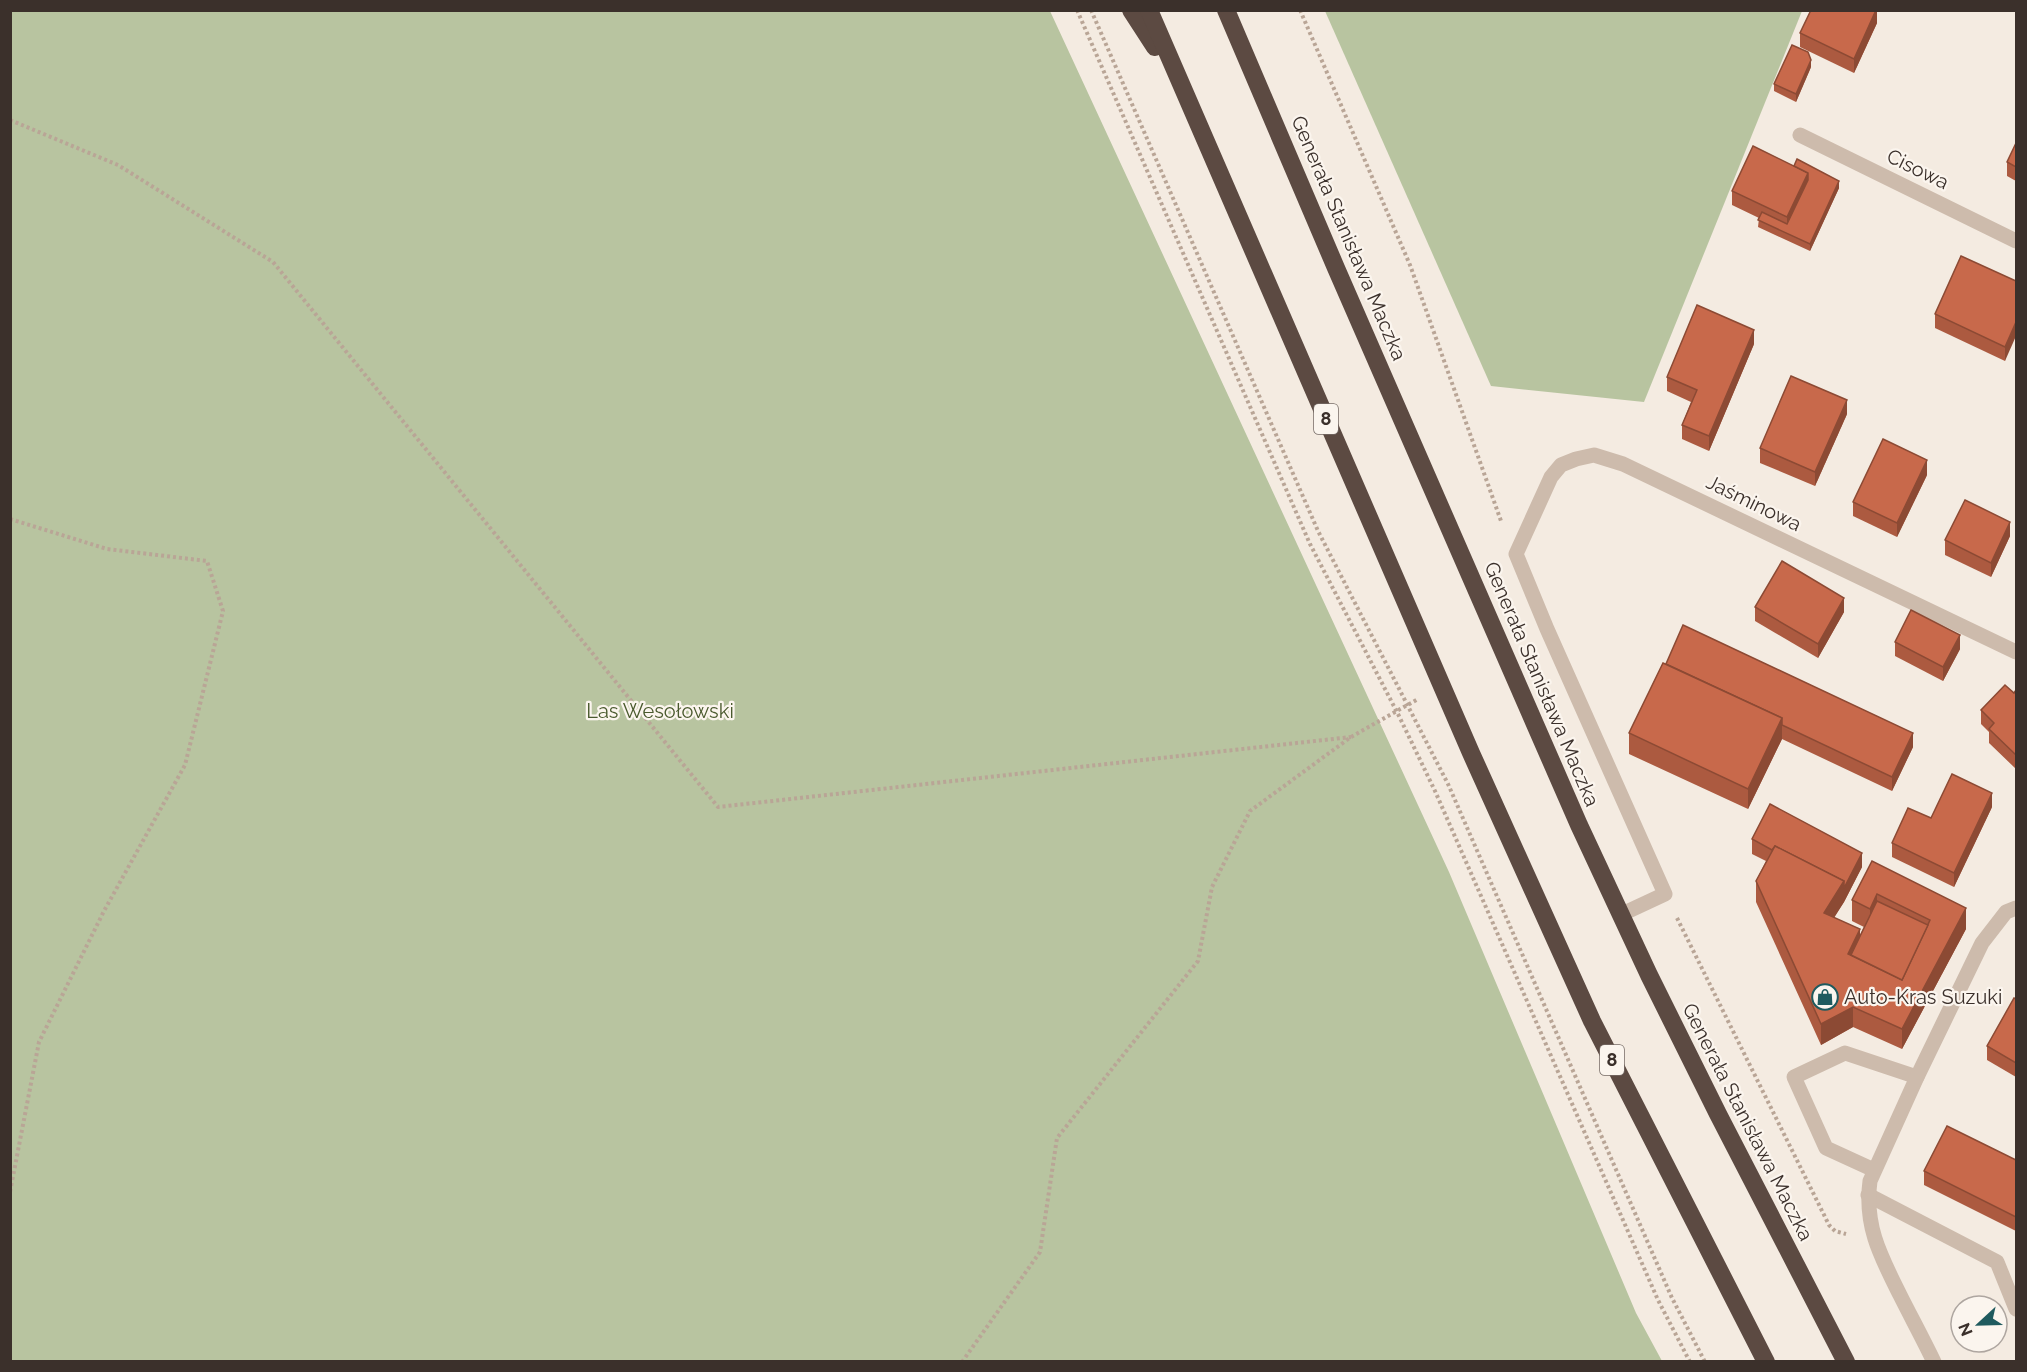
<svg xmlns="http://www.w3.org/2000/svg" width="2027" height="1372" font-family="Raleway,sans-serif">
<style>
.green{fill:#b8c4a0}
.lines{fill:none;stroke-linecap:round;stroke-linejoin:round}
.path{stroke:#b9a596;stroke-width:4;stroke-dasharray:3 3;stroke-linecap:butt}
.minor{stroke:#cdbbac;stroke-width:15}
.highway{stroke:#5c4a42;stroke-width:18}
.wall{fill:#ac5a40}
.shaded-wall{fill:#8c4a34}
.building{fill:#c8694b;stroke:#8c4a34;stroke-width:1.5}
.labels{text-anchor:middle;stroke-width:4.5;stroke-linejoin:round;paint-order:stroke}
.shield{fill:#fbf5ee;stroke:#756b66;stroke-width:1.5}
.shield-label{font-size:18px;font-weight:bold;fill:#3b302b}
.street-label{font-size:20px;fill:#3b302b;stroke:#fbf5ee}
.park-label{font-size:20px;fill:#4a5a2e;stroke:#fbf5ee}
.poi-label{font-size:20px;fill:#3b302b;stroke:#fbf5ee;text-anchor:start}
</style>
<rect width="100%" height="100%" fill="#f4ebe1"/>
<g class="green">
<polygon points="10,11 1050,11 1449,872 1636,1313 1662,1361 11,1361"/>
<polygon points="1325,11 1802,11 1644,402 1491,386"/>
</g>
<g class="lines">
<g class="path">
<polyline points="1077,10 1310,544 1399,716 1435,791 1658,1300 1690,1362"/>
<polyline points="1091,10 1318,531 1448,784 1672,1298 1705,1362"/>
<polyline points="1300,10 1410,265 1501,521"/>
<polyline points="10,120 118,165 273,262 718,807 1351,737"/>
<polyline points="10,519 107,549 207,561 223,611 185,765 104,911 39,1042 10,1192"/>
<polyline points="1677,918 1829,1225 1835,1231 1846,1234"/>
<polyline points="962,1362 1040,1252 1057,1138 1198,961 1212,887 1250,811 1351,737 1418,699"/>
</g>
<g class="minor">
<polyline points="1800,135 2016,241"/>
<polyline points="1620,915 1665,894 1547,629 1516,554 1551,477 1561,465 1576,459 1594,455 1623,464 2016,652"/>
<polyline points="1874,1170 1826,1148 1794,1077 1845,1053 1917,1077"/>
<polyline points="1868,1195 1997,1262 2016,1309"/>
<path d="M1934 1362C1923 1339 1911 1317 1900 1295 1881 1257 1864 1226 1870 1181L1917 1077 1982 943 2006 912 2016 908"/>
</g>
<g class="highway">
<polyline points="1131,10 1155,47"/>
<polyline points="1149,10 1471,753 1592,1021 1766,1362"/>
<polyline points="1226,10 1336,268 1579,825 1649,975 1718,1114 1846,1362"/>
</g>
</g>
<g class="wall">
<polygon points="1877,10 1877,23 1854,73 1800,47 1800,33"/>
<polygon points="1811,67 1796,102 1774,91 1774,84"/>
<polygon points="2016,143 2016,181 2007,176 2007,162"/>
<polygon points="1839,188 1810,251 1758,227 1759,218 1732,205 1732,191"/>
<polygon points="2016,281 2005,361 1935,328 1935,314"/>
<polygon points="1754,344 1709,451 1682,439 1682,425 1691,402 1667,391 1667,377"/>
<polygon points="1847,414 1815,486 1760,463 1760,448"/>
<polygon points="1927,475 1897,537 1853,516 1853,502"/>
<polygon points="2010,536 1991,577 1945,555 1945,540"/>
<polygon points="1755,607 1844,612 1818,658 1755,621"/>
<polygon points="1895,642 1960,649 1943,681 1895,656"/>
<polygon points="1663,663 1913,747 1892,791 1782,739 1748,809 1629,754 1629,733"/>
<polygon points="2016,690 2016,769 1989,743 1989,732 1981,724 1981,710 2014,693"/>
<polygon points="1992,807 1954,887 1892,857 1892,843 1931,818"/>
<polygon points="1752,839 1862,867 1844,902 1834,917 1860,935 1864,927 1852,921 1852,900 1872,861 1966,929 1902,1049 1853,1027 1821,1045 1756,902 1756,881 1766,861 1752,854"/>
<polygon points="2016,999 2016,1077 1987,1060 1987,1046"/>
<polygon points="2016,1160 2016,1231 1924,1185 1924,1171"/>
</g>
<g class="shaded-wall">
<polygon points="1876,10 1877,10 1877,23 1854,73 1854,59"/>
<polygon points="1811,60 1811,67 1796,102 1796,94"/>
<polygon points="1808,173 1808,187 1787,232 1787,217"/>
<polygon points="1839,181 1839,188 1810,251 1810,244"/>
<polygon points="2016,322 2016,336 2005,361 2005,347"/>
<polygon points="1754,330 1754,344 1709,451 1709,436"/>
<polygon points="1847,400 1847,414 1815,486 1815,472"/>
<polygon points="1927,460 1927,475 1897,537 1897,523"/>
<polygon points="2010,522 2010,536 1991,577 1991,563"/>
<polygon points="1844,598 1844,612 1818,658 1818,644"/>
<polygon points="1960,635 1960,649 1943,681 1943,667"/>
<polygon points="1782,718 1782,739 1748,809 1748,789"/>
<polygon points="1913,733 1913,747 1892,791 1892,777"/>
<polygon points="1992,793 1992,807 1954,887 1954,873"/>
<polygon points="1862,853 1862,867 1844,902 1824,934 1824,913"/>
<polygon points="1877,894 1877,915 1870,930 1870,909"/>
<polygon points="1966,908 1966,929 1902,1049 1902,1029"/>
<polygon points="1860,929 1860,950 1854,963 1848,954"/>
<polygon points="1853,1007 1853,1027 1821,1045 1821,1024"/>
</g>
<g class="building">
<polygon points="1811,10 1876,10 1854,59 1800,33"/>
<polygon points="1792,45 1808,52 1811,60 1796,94 1774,84"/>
<polygon points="2016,143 2016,167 2007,162"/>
<polygon points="1753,146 1808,173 1787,217 1732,191"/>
<polygon points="1797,159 1839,181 1810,244 1758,220 1762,212 1787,224 1808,180 1808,173 1794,166"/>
<polygon points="1961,256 2016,281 2016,322 2005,347 1935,314"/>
<polygon points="1697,305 1754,330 1709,436 1682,425 1697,390 1667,377"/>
<polygon points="1791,376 1847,400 1815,472 1760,448"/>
<polygon points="1883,439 1927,460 1897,523 1853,502"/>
<polygon points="1965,500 2010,522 1991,563 1945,540"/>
<polygon points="1782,561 1844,598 1818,644 1755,607"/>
<polygon points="1911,610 1960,635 1943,667 1895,642"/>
<polygon points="1683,625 1913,733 1892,777 1782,725 1782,718 1666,664"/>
<polygon points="1663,663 1782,718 1748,789 1629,733"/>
<polygon points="2005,685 2014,693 2016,690 2016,755 1989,729 1994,723 1981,710"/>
<polygon points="1952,774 1992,793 1954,873 1892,843 1908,808 1931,818"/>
<polygon points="1770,804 1862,853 1844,888 1844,881 1775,846 1772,850 1752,839"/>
<polygon points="1775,846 1844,881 1824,913 1860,929 1848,954 1902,980 1930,920 1877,894 1870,909 1852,900 1872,861 1966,908 1902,1029 1853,1007 1821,1024 1756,881"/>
<polygon points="1877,901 1928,925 1902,980 1851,955"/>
<polygon points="2014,998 2016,999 2016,1063 1987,1046"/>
<polygon points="1947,1126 2016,1160 2016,1217 1924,1171"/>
</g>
<defs>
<g id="shop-ring" transform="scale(1.35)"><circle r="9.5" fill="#fbf5ee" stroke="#1f5a5e" stroke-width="1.5"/><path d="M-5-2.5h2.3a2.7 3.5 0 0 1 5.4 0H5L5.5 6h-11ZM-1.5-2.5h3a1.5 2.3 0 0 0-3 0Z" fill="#1f5a5e"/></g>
</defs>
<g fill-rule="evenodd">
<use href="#shop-ring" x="1825" y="997"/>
</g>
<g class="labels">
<g class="shield">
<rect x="1314" y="404" width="24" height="30" rx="4.5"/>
<rect x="1600" y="1045" width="24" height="30" rx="4.5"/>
</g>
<g class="shield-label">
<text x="1326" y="425">8</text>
<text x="1612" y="1066">8</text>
</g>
<g class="street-label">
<text transform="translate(1918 169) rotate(26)" y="7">Cisowa</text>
<text transform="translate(1349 238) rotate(67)" y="7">Generała Stanisława Maczka</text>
<text transform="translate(1754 503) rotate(26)" y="7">Jaśminowa</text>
<text transform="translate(1542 684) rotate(67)" y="7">Generała Stanisława Maczka</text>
<text transform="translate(1748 1122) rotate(63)" y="7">Generała Stanisława Maczka</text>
</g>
<g class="park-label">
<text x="660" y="718">Las Wesołowski</text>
</g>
<g class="poi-label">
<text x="1844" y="1004">Auto-Kras Suzuki</text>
</g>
</g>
<rect width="2027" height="1372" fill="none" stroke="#3b302b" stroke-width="24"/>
<g transform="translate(1979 1324) rotate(248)"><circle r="28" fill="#fbf5ee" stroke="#aea6a0" stroke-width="1.5"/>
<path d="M0-4.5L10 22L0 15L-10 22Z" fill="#1f5a5e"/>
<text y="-9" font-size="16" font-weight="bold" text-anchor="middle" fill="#3b302b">N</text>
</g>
</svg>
